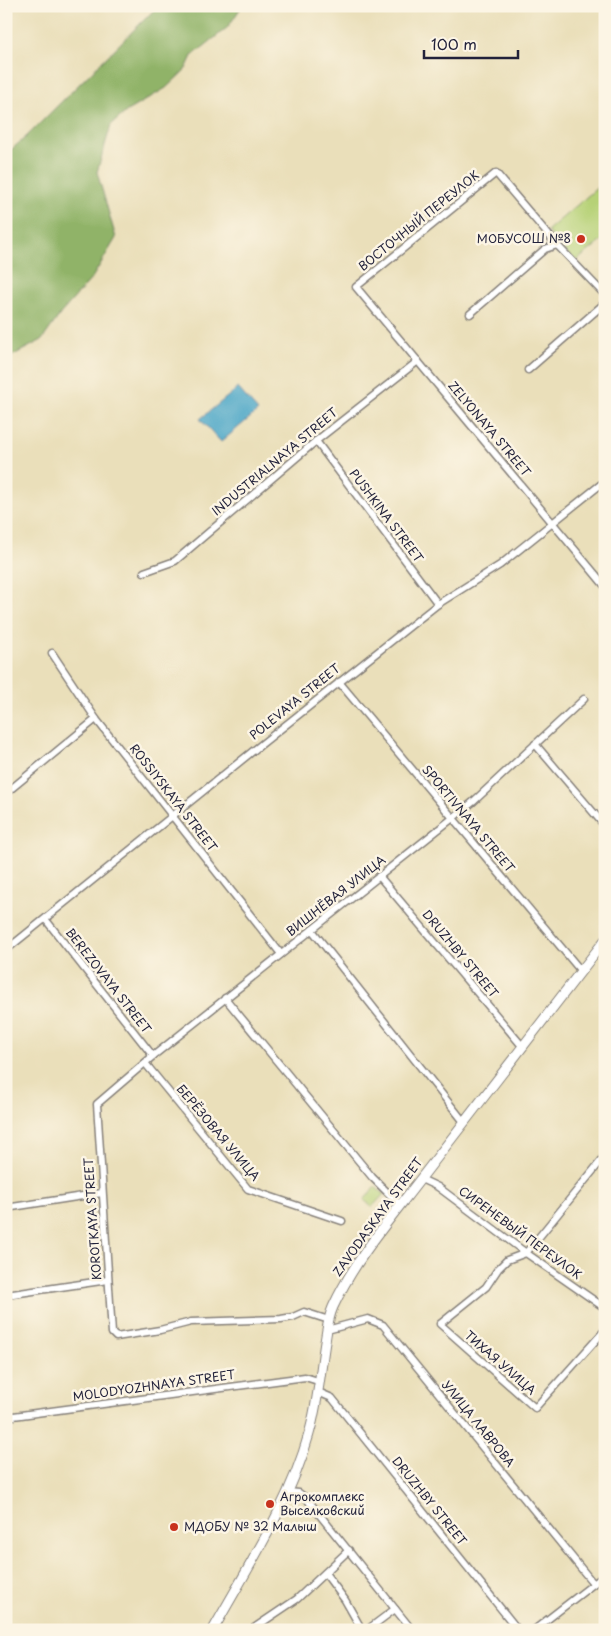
<svg xmlns="http://www.w3.org/2000/svg" width="611" height="1636" font-family="'Playpen Sans',sans-serif">
<style>
.green{fill:#b6d176;stroke:#6c7a58}
.forest{fill:#90b367;stroke:#596a51}
.water{fill:#48a6c7;stroke:#356481}
.lines{fill:none;stroke-linecap:round;stroke-linejoin:round}
.street-casing{stroke:#86807a;stroke-width:9}
.secondary-casing{stroke:#86807a;stroke-width:11}
.street{stroke:#fff;stroke-width:6}
.secondary{stroke:#fff;stroke-width:9}
.poi-dot{fill:#c8321e;stroke:#fcf5e5;stroke-width:2}
.labels{text-anchor:middle;stroke-width:5;stroke-linejoin:round;paint-order:stroke}
.street-label{font-size:12px;fill:#22223b;stroke:#fcf5e5}
.poi-label{font-size:12px;fill:#22223b;stroke:#fcf5e5;text-anchor:start}
</style>
<rect width="100%" height="100%" fill="#fcf5e5"/>
<filter id="ink" filterUnits="userSpaceOnUse"><feTurbulence type="fractalNoise" baseFrequency=".02" numOctaves="2"/><feDisplacementMap in="SourceGraphic" scale="10" xChannelSelector="R" yChannelSelector="G"/><feConvolveMatrix kernelMatrix="1 2 1 2 8 2 1 2 1" color-interpolation-filters="sRGB"/></filter>
<filter id="wash" filterUnits="userSpaceOnUse"><feTurbulence type="fractalNoise" baseFrequency=".0096" numOctaves="4" result="noise"/><feDisplacementMap in="SourceGraphic" scale="20" xChannelSelector="R" yChannelSelector="G"/><feGaussianBlur stdDeviation="1.12" result="paint"/><feColorMatrix in="noise" values="0 0 0 0 0 0 0 0 0 0 0 0 0 0 0 0 0 1.4 0 .05"/><feComposite in="paint" operator="in"/></filter>
<g filter="url(#wash)">
<rect width="100%" height="100%" fill="#eadfba"/>
<g class="green">
<polygon points="605,181 605,238 575,262 547,231"/>
<polygon points="375,1187 384,1194 372,1207 364,1200"/>
</g>
<polygon class="forest" points="158,6 242,6 228,27 192,56 186,69 166,88 127,111 111,125 97,172 116,238 92,278 61,313 42,340 6,359 6,154 26,137"/>
<polygon class="water" points="238,388 258,411 221,442 200,419"/>
</g>
<g filter="url(#ink)">
<g class="lines">
<g class="street-casing">
<g id="street">
<polyline points="605,295 557,245 496,173 356,287 605,586"/>
<polyline points="470,314 545,249 557,245"/>
<polyline points="528,370 605,303"/>
<polyline points="316,441 438,604"/>
<polyline points="144,572 175,561 316,441 418,361"/>
<polyline points="52,653 96,719 281,954"/>
<polyline points="339,682 581,971"/>
<polyline points="535,744 605,826"/>
<polyline points="6,793 96,719"/>
<polyline points="379,876 523,1047"/>
<polyline points="46,920 153,1056"/>
<polyline points="312,930 464,1122"/>
<polyline points="6,950 258,747 438,604 500,565 605,481"/>
<polyline points="225,998 372,1177 400,1205"/>
<polyline points="145,1063 248,1189 342,1221"/>
<polyline points="605,1156 526,1253 507,1260 498,1269 486,1287 440,1324 535,1408 605,1330"/>
<polyline points="421,1179 438,1187 526,1253 605,1308"/>
<polyline points="6,1208 102,1193"/>
<polyline points="6,1295 108,1280"/>
<polyline points="329,1320 304,1312 293,1317 281,1319 191,1322 160,1330 116,1337 112,1333 97,1104 153,1056 473,802 584,699"/>
<polyline points="327,1330 368,1319 383,1325 593,1583"/>
<polyline points="318,1392 332,1398 518,1630"/>
<polyline points="6,1417 305,1377 318,1381"/>
<polyline points="288,1492 299,1493 307,1499 412,1630"/>
<polyline points="325,1573 345,1600 362,1630"/>
<polyline points="251,1630 297,1599 349,1550"/>
<polyline points="367,1630 395,1609"/>
<polyline points="534,1630 605,1575"/>
</g>
</g>
<g class="secondary-casing">
<path id="secondary" d="M213 1630C248 1567 290 1503 309 1434 318 1404 320 1373 325 1342 327 1330 328 1318 333 1307 355 1259 390 1219 422 1177 483 1098 544 1019 605 940"/>
</g>
<use href="#street" class="street"/>
<use href="#secondary" class="secondary"/>
</g>
</g>
<g class="poi-dot">
<circle cx="581" cy="239" r="5"/>
<circle cx="270" cy="1504" r="5"/>
<circle cx="174" cy="1527" r="5"/>
</g>
<g class="labels">
<g class="street-label">
<text transform="translate(419 221) rotate(-39)" y="4">ВОСТОЧНЫЙ ПЕРЕУЛОК</text>
<text transform="translate(489 429) rotate(50)" y="4">ZELYONAYA STREET</text>
<text transform="translate(275 462) rotate(-40)" y="4">INDUSTRIALNAYA STREET</text>
<text transform="translate(386 516) rotate(53)" y="4">PUSHKINA STREET</text>
<text transform="translate(295 702) rotate(-39)" y="4">POLEVAYA STREET</text>
<text transform="translate(173 798) rotate(52)" y="4">ROSSIYSKAYA STREET</text>
<text transform="translate(468 819) rotate(50)" y="4">SPORTIVNAYA STREET</text>
<text transform="translate(336 896) rotate(-38)" y="4">ВИШНЁВАЯ УЛИЦА</text>
<text transform="translate(460 954) rotate(50)" y="4">DRUZHBY STREET</text>
<text transform="translate(108 981) rotate(52)" y="4">BEREZOVAYA STREET</text>
<text transform="translate(218 1133) rotate(50)" y="4">БЕРЁЗОВАЯ УЛИЦА</text>
<text transform="translate(378 1217) rotate(-54)" y="4">ZAVODASKAYA STREET</text>
<text transform="translate(93 1219) rotate(-94)" y="4">KOROTKAYA STREET</text>
<text transform="translate(520 1233) rotate(36)" y="4">СИРЕНЕВЫЙ ПЕРЕУЛОК</text>
<text transform="translate(500 1363) rotate(41)" y="4">ТИХАЯ УЛИЦА</text>
<text transform="translate(154 1386) rotate(-8)" y="4">MOLODYOZHNAYA STREET</text>
<text transform="translate(478 1424) rotate(51)" y="4">УЛИЦА ЛАВРОВА</text>
<text transform="translate(429 1501) rotate(51)" y="4">DRUZHBY STREET</text>
</g>
<g class="poi-label">
<text x="571" y="243" text-anchor="end">МОБУСОШ №8</text>
<text x="280" y="1501">Агрокомплекс<tspan x="280" dy="14">Выселковский</tspan></text>
<text x="184" y="1531">МДОБУ № 32 Малыш</text>
</g>
</g>
<rect width="611" height="1636" fill="none" stroke="#fcf5e5" stroke-width="25"/>
<path d="M424 50v8h94v-8" fill="none" stroke="#22223b" stroke-width="2.5"/>
<text x="431" y="50" font-size="15" fill="#22223b" stroke="#fcf5e5" stroke-width="4" paint-order="stroke">100 m</text>
</svg>
